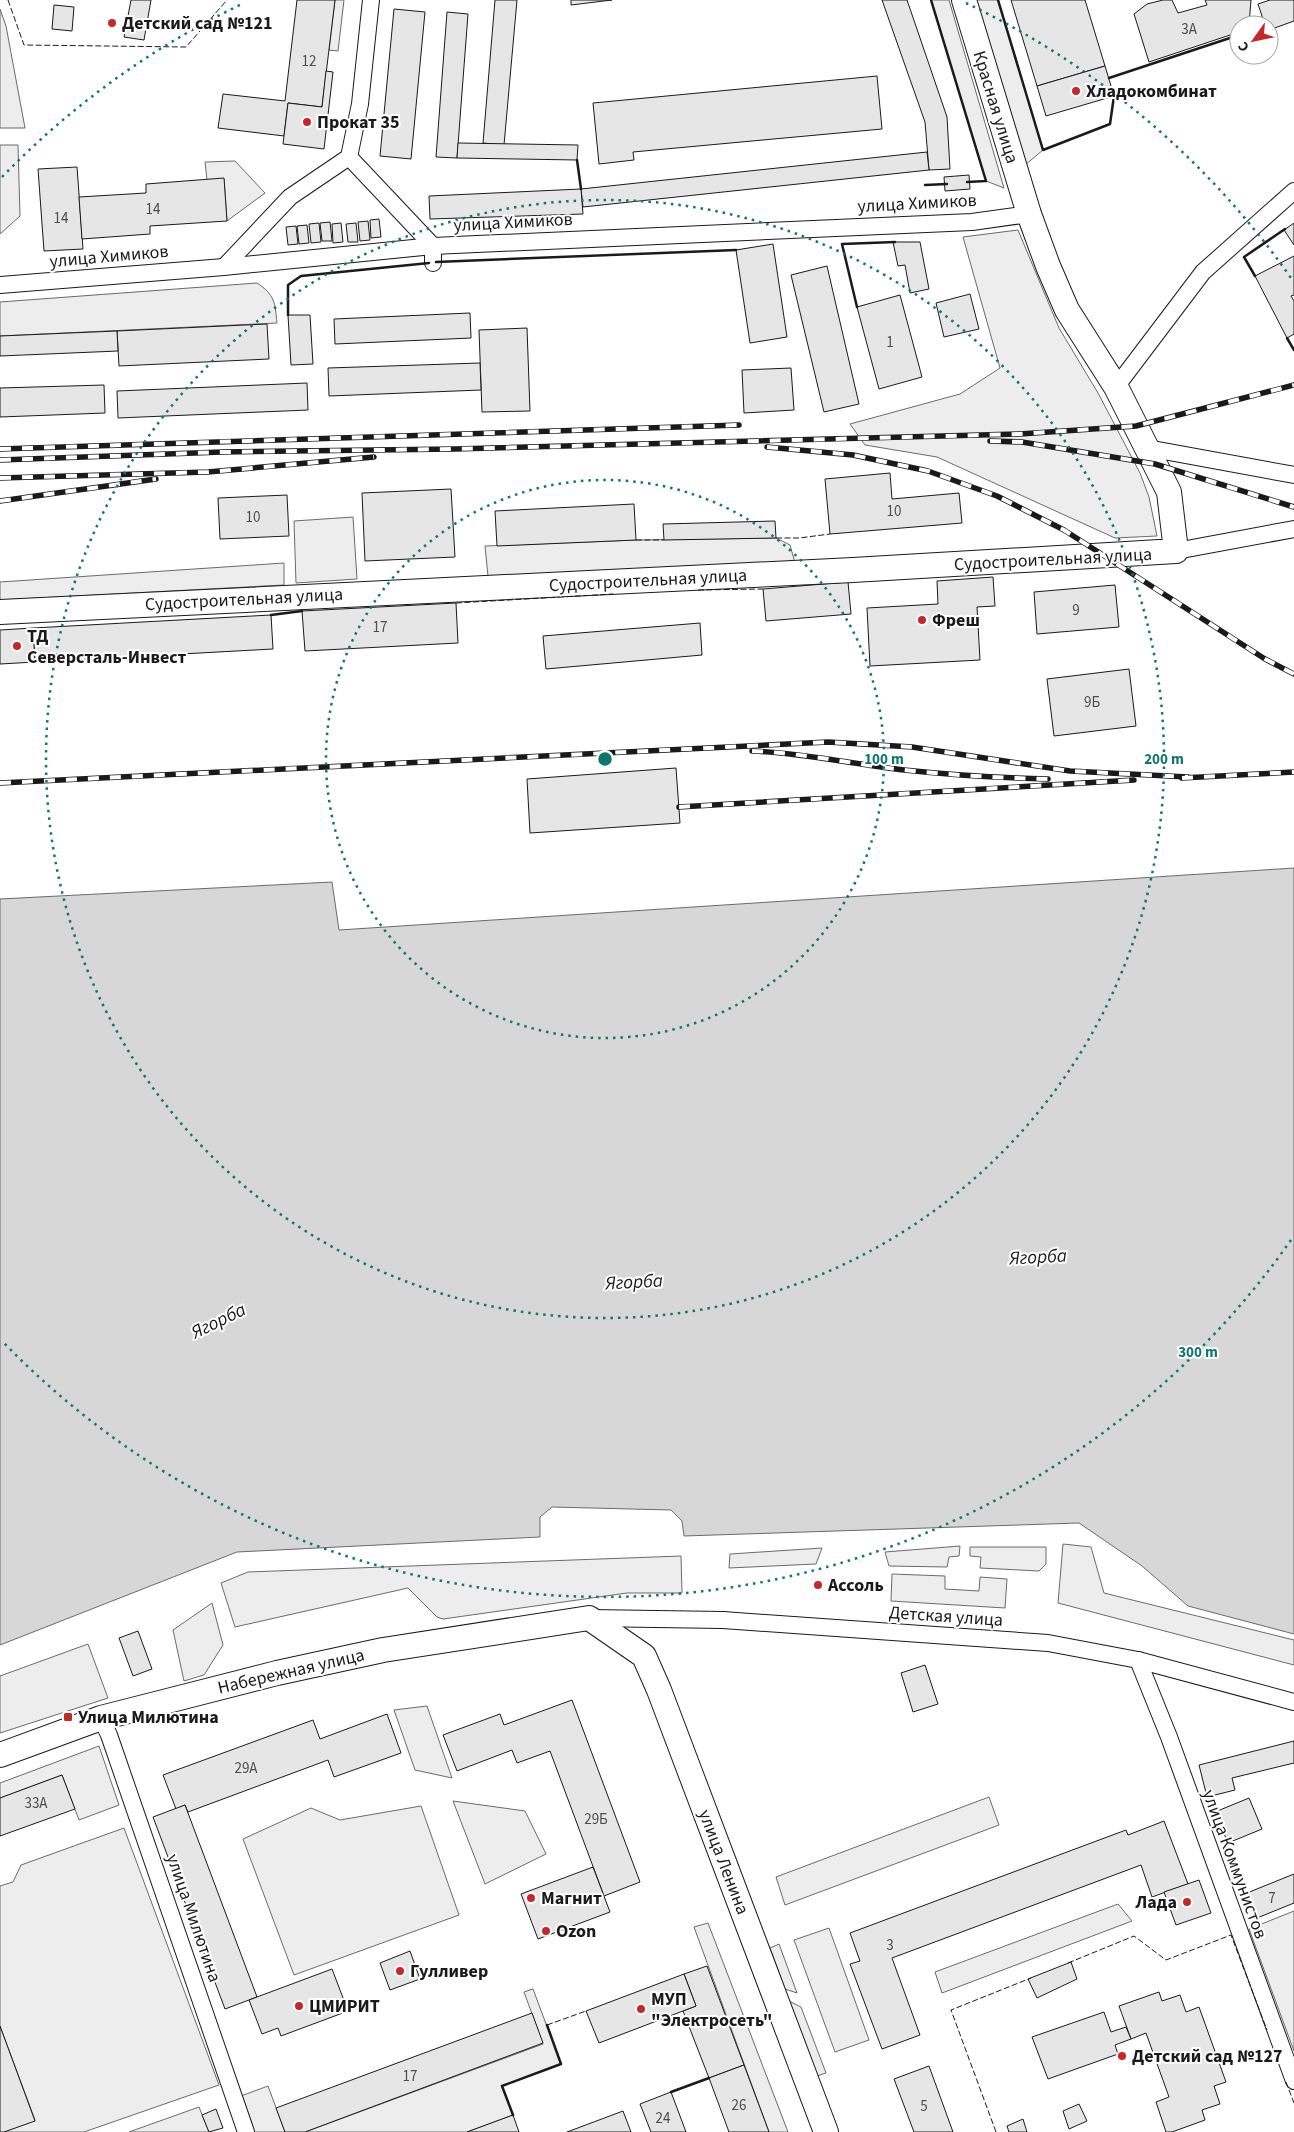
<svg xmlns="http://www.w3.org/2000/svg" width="1294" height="2132" font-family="'Source Sans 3',sans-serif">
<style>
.green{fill:#ededed;stroke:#6a6a6a}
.water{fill:#d7d7d7;stroke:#6a6a6a}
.building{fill:#e6e6e6;stroke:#1a1a1a}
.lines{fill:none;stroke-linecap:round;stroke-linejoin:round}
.minor-casing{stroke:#1a1a1a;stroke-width:18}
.secondary-casing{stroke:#1a1a1a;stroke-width:26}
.minor{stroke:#fff;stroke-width:16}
.secondary{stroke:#fff;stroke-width:24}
.rail-casing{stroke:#1a1a1a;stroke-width:5.5}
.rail{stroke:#fff;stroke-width:4;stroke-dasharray:11;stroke-linecap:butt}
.fence{stroke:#1a1a1a;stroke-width:1;stroke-dasharray:6 2.5;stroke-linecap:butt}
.wall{stroke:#1a1a1a;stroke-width:2.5}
.ring{fill:none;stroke:#0f766e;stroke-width:2.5;stroke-dasharray:2.5 5}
.poi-dot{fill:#c62828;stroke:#fff;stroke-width:2}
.labels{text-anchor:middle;stroke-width:4;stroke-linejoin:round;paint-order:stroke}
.number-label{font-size:15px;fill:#4d4d4d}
.poi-label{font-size:18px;font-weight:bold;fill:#1a1a1a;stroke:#fff;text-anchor:start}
.street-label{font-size:18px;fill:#1a1a1a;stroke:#fff}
.water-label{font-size:19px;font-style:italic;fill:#1a1a1a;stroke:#fff}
.centre{fill:#0f766e;stroke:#fff;stroke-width:2.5}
.ring-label{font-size:15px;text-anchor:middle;font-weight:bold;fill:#0f766e;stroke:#fff;stroke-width:4;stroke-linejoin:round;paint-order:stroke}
</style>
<rect width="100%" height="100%" fill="#fff"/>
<g class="green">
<polygon points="335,0 344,0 338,51 329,50"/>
<polygon points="931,0 949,0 1004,188 986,181"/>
<polygon points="975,0 998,0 1043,150 1025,165"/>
<polygon points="0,9 6,26 25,128 0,128"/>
<polygon points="0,145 18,145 20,216 0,234"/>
<polygon points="235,161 265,193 227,221 224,179 207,180 205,162"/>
<polygon points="1018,230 1059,328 1098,393 1140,473 1149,497 1157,536 1115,538 937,457 865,445 850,424 960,394 1000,368 963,237"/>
<path d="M257 283C275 295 275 303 277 323L0 336V302Z"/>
<polygon points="353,517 357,579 296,583 294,521"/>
<polygon points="776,538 790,545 795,563 488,576 485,546 636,540"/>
<polygon points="284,563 284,585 0,600 0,582"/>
<polygon points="1063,1544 1091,1547 1104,1593 1294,1640 1294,1665 1058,1603"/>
<polygon points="960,1546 959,1556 949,1557 947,1567 889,1566 885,1552"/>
<polygon points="970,1547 1046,1547 1046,1564 1039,1571 980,1568 981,1557 970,1556"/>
<polygon points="822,1548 816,1564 729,1568 730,1554"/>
<polygon points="681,1556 682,1593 627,1593 443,1619 437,1617 408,1588 235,1627 221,1583 248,1572"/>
<polygon points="892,1574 945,1576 945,1589 979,1591 980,1577 1007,1579 1005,1608 891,1601"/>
<polygon points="212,1603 223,1645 204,1675 184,1681 173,1630"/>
<polygon points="88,1644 108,1698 0,1733 0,1676"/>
<polygon points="427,1706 452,1778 415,1770 394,1710"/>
<polygon points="99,1746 119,1805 79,1820 62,1775 0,1798 0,1783"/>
<polygon points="989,1797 999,1825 785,1905 776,1877"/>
<polygon points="453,1801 525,1811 546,1854 485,1884"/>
<polygon points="421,1806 459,1915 294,1975 243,1839 311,1808 340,1820"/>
<polygon points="124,1828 219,2085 84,2132 4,2132 35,2120 0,2026 0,1886 13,1882 21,1865"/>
<polygon points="1118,1904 1132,1921 942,1993 935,1972"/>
<polygon points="1294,1911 1294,2051 1249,1929"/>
<polygon points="708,1923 788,2132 769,2132 694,1927"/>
<polygon points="829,1928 869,2040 835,2052 794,1940"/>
<polygon points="779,1944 797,1993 785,1989 770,1948"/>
<polygon points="533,1989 561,2064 502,2086 513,2115 467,2132 305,2132 543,2044 524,1992"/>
<polygon points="789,2001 801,2007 826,2073 817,2076"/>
<polygon points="268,2086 285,2132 254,2132 241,2096"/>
<polygon points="199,2107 209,2132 129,2132"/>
</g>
<polygon class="water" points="1294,868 1294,1634 1188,1606 1142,1566 1079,1523 684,1536 682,1521 671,1510 552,1507 540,1517 540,1537 237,1552 0,1645 0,899 332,882 339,930"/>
<g class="building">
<polygon points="131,0 151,0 144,40 124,37"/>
<polygon points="297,0 335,0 322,107 288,103 284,136 218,128 223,94 285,101"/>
<polygon points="495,0 517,0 504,145 483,143"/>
<polygon points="571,0 612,0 571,5"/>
<polygon points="882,0 907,0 947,117 950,169 929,170 925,122"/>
<polygon points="1011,0 1085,0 1105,66 1037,86"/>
<polygon points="1163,0 1172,0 1178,13 1207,5 1205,0 1251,0 1249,25 1239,25 1239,32 1149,62 1134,14 1147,4"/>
<polygon points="1270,0 1294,0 1294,21 1269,30 1269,25 1265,25 1258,4"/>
<polygon points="54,5 74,7 72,31 52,29"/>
<polygon points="394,9 425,12 411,159 380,156"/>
<polygon points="447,12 468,14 457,158 436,157"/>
<polygon points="1105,66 1114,96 1046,116 1037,86"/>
<polygon points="326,71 333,72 324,149 283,144 288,103 322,107"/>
<polygon points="877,76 882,129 633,152 634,160 599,164 593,103"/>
<polygon points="458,143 578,145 577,160 457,158"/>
<polygon points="927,152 929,170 583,207 581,189"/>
<polygon points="77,167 83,249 44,251 38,169"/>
<polygon points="969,175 970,189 945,191 944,177"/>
<polygon points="224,178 227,221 150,226 150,234 82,239 79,197 146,193 146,184"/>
<polygon points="581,189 583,214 430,219 429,196"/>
<polygon points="379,219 381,237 371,238 370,220"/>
<polygon points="368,221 370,240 360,241 358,222"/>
<polygon points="330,222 332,241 322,241 320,223"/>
<polygon points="319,223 321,242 311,243 309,224"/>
<polygon points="341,223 343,242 333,243 332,224"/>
<polygon points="356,223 358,242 348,242 346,224"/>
<polygon points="1294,223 1294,245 1284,230"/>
<polygon points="307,225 309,243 299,244 297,226"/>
<polygon points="296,226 298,244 288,245 286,227"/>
<polygon points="893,242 920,242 929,289 910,293 905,265 898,266"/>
<polygon points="773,244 787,337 750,343 736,250"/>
<polygon points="1294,256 1294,295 1291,296 1294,301 1294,334 1287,338 1255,276"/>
<polygon points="827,266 859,404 824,412 791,275"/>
<polygon points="970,294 979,329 944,337 936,303"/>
<polygon points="900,295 922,377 879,389 857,307"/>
<polygon points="470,313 471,338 335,344 334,319"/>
<polygon points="288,315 310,315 313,364 291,365"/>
<polygon points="267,324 269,359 119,366 117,331"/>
<polygon points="527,328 530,411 482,412 479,330"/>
<polygon points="117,331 118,351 0,356 0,336"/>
<polygon points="480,363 481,390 329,396 328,368"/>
<polygon points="791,368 794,410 744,413 742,370"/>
<polygon points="307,383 308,410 118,418 117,391"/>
<polygon points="104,385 105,413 0,417 0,388"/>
<polygon points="890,473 892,499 959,493 962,523 830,534 825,479"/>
<polygon points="451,489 455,557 365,561 362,493"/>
<polygon points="287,495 289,536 220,539 218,498"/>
<polygon points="634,504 636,540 497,546 495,511"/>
<polygon points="775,521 776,538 664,540 663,524"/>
<polygon points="993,577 995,606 977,607 980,660 870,666 867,608 938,604 937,581"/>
<polygon points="848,582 851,614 766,621 763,589"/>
<polygon points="1115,585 1119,627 1037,634 1034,592"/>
<polygon points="456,603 458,643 305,651 302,611"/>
<polygon points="271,615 273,649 35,662 33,628"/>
<polygon points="700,623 702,655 546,669 543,636"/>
<polygon points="33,628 35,662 0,664 0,630"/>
<polygon points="1129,669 1136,726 1054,736 1047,679"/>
<polygon points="676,768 680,823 530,833 527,779"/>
<polygon points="138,1631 152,1669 133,1676 119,1638"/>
<polygon points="925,1665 938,1704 913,1712 901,1673"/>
<polygon points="572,1700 640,1882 604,1896 550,1751 517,1763 512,1750 457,1771 443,1735 500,1714 504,1725"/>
<polygon points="387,1714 401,1753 334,1777 328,1760 188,1812 185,1805 176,1809 163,1775 313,1720 320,1739"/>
<polygon points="1294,1741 1294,1763 1232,1778 1235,1790 1207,1797 1199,1765"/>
<polygon points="62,1775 75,1809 0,1836 0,1798"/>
<polygon points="1249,1798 1262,1829 1228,1843 1215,1812"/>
<polygon points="185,1805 257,1997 225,2009 153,1817"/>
<polygon points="1164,1821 1188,1884 1152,1897 1141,1865 892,1958 920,2035 882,2049 850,1964 860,1961 850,1933 1126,1830 1128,1835"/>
<polygon points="593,1867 610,1912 538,1939 521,1894"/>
<polygon points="1294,1874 1294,1903 1257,1918 1247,1893"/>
<polygon points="1199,1880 1211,1913 1176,1925 1164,1892"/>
<polygon points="410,1951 420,1979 390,1990 380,1963"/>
<polygon points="1071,1962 1077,1979 1037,1998 1028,1979"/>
<polygon points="707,1966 744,2065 709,2078 683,2011 696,2006 684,1974"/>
<polygon points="332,1969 348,2011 281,2036 278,2028 262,2034 249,2000"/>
<polygon points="684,1974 696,2006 599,2043 586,2011"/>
<polygon points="1159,1992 1162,2001 1180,1995 1186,2012 1199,2007 1226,2082 1214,2086 1220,2104 1202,2110 1205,2120 1172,2132 1166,2132 1156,2102 1169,2097 1146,2033 1131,2039 1119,2006"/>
<polygon points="1104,2012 1111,2032 1126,2027 1131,2039 1115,2045 1118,2054 1048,2079 1032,2037"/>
<polygon points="532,2013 543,2043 305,2132 285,2132 276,2108"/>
<polygon points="0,2026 35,2121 4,2132 0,2132"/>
<polygon points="744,2065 769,2132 729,2132 709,2078"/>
<polygon points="929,2066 953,2132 914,2132 894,2079"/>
<polygon points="671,2092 686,2132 651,2132 640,2104"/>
<polygon points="1079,2104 1087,2121 1069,2129 1063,2111"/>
<polygon points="216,2109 223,2128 209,2132 202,2115"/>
<polygon points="623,2111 631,2132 567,2132"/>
<polygon points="513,2115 519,2132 467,2132"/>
<polygon points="1023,2119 1027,2132 1009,2132 1007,2126"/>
</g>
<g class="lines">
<g class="minor-casing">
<g id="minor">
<polyline points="349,157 433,246 433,263"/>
<polyline points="224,267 290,197 349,157 360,104 371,0"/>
<polyline points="0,285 224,267 433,246 972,222 1029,214"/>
<polyline points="1116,387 1203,272 1294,191"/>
<polyline points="1147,448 1294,475"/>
<polyline points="1176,551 1294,529"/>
<polyline points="589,1618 723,1620 1048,1643 1138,1660 1294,1702"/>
<polyline points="1138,1660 1169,1737 1294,2081"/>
<polyline points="101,1718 109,1735 246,2132"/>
</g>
</g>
<g class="secondary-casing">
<g id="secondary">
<polyline points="0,612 853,570 1176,551 1169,492 1116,387 1067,310 1048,266 1029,214 964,0"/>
<polyline points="0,1755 101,1718 277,1673 383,1650 589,1618 644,1656 659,1690 826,2132"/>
</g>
</g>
<use href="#minor" class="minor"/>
<use href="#secondary" class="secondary"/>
<g class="rail-casing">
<g id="rail">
<polyline points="990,441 1022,442 1155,464 1294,507"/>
<polyline points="767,447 853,455 928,471 997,496 1064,530 1265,659 1294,674"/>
<polyline points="0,449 739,425"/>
<polyline points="0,460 222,452 455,449 1020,434 1136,426 1294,385"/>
<polyline points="0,478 208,472 374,457"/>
<polyline points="0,501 156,479"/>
<path d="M752 751C803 753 853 764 904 770 952 775 1000 778 1048 779"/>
<polyline points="1182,778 1294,772"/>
<polyline points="0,783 828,742 912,747 1070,771 1188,777"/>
<polyline points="679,807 1134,780"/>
</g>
</g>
<use href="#rail" class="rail"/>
<g class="fence">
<polyline points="8,0 24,45 186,47 227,0"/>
<polyline points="776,538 799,538 830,534"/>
<polyline points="636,540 664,540"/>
<polyline points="698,590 763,589"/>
<polyline points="456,603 613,594"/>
<polyline points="1068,1963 1134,1936 1166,1960 1231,1935 1267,2030"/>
<polyline points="547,2025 586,2011"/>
<polyline points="1286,2082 1294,2103"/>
<polyline points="996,2132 951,2010 1031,1978"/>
</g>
<g class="wall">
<polyline points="931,0 986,181 967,182"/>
<polyline points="998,0 1043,150 1110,124 1114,96"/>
<polyline points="1109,78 1239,35"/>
<polyline points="577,160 581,189"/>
<polyline points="925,185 947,184"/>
<polyline points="436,262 736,250"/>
<polyline points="1255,276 1244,257 1285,229"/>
<polyline points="857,307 842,244 895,242"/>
<polyline points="288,315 288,285 301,276 429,263"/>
<polyline points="1287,338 1294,350"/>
<polyline points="271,615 302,611"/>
<polyline points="671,2092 709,2078"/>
<polyline points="513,2115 502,2086 561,2064 547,2025"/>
</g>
</g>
<g class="ring">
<circle cx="605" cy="759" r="279"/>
<circle cx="605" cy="759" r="559"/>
<path d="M1291 1240A838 838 0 0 1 2 1341M2 177A838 838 0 0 1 244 3M966 3A838 838 0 0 1 1291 278"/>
</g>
<g class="poi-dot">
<circle cx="112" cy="23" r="5"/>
<circle cx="1076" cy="91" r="5"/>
<circle cx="307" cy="122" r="5"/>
<circle cx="922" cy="620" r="5"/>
<circle cx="17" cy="646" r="5"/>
<circle cx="818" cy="1585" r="5"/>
<rect x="63" y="1712" width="10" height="10" rx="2.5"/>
<circle cx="531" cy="1898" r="5"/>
<circle cx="1187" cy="1902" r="5"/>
<circle cx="546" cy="1931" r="5"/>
<circle cx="400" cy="1971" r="5"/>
<circle cx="299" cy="2006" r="5"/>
<circle cx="641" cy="2009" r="5"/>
<circle cx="1122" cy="2056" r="5"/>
</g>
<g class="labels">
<g class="number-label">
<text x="1189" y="34">3А</text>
<text x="309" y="66">12</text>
<text x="153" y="214">14</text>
<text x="61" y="223">14</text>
<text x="890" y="347">1</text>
<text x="894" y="516">10</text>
<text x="253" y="522">10</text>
<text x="1076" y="615">9</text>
<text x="380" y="632">17</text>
<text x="1092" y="707">9Б</text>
<text x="246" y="1773">29А</text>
<text x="36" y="1808">33А</text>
<text x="596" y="1824">29Б</text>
<text x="1272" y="1903">7</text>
<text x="890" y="1950">3</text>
<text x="410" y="2081">17</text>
<text x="739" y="2110">26</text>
<text x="924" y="2111">5</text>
<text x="663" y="2123">24</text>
</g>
<g class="poi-label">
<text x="122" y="29">Детский сад №121</text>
<text x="1086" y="97">Хладокомбинат</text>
<text x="317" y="128">Прокат 35</text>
<text x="932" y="626">Фреш</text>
<text x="27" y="642">ТД<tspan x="27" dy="21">Северсталь-Инвест</tspan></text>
<text x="828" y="1591">Ассоль</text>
<text x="78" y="1723">Улица Милютина</text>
<text x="541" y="1904">Магнит</text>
<text x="1177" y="1908" text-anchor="end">Лада</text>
<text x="556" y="1937">Ozon</text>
<text x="410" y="1977">Гулливер</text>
<text x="651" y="2005">МУП<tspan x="651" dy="21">"Электросеть"</tspan></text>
<text x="309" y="2012">ЦМИРИТ</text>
<text x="1132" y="2062">Детский сад №127</text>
</g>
<g class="street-label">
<text transform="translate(996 107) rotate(73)" y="6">Красная улица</text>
<text transform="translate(917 203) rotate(-3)" y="6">улица Химиков</text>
<text transform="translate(513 222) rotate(-3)" y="6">улица Химиков</text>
<text transform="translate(109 256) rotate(-5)" y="6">улица Химиков</text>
<text transform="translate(1053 559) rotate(-3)" y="6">Судостроительная улица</text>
<text transform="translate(648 580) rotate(-3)" y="6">Судостроительная улица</text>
<text transform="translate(244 599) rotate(-3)" y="6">Судостроительная улица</text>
<text transform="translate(946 1616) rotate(4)" y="6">Детская улица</text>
<text transform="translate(291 1671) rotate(-13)" y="6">Набережная улица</text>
<text transform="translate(724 1862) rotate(69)" y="6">улица Ленина</text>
<text transform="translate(1235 1864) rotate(70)" y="6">улица Коммунистов</text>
<text transform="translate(194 1918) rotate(71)" y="6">улица Милютина</text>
</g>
<g class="water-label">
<text transform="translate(1038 1256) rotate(-3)" y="7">Ягорба</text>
<text transform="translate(634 1281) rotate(-3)" y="7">Ягорба</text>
<text transform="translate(218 1320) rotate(-26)" y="7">Ягорба</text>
</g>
</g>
<circle cx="605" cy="759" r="8" class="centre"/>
<g class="ring-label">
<text x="884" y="764">100 m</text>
<text x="1164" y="764">200 m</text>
<text x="1198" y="1357">300 m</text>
</g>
<g transform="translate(1254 40) rotate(237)"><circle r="24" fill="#ffffff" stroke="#a3a3a3"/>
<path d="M0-4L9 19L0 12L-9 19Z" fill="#c62828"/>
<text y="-8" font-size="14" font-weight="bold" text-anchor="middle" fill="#1a1a1a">С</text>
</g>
</svg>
